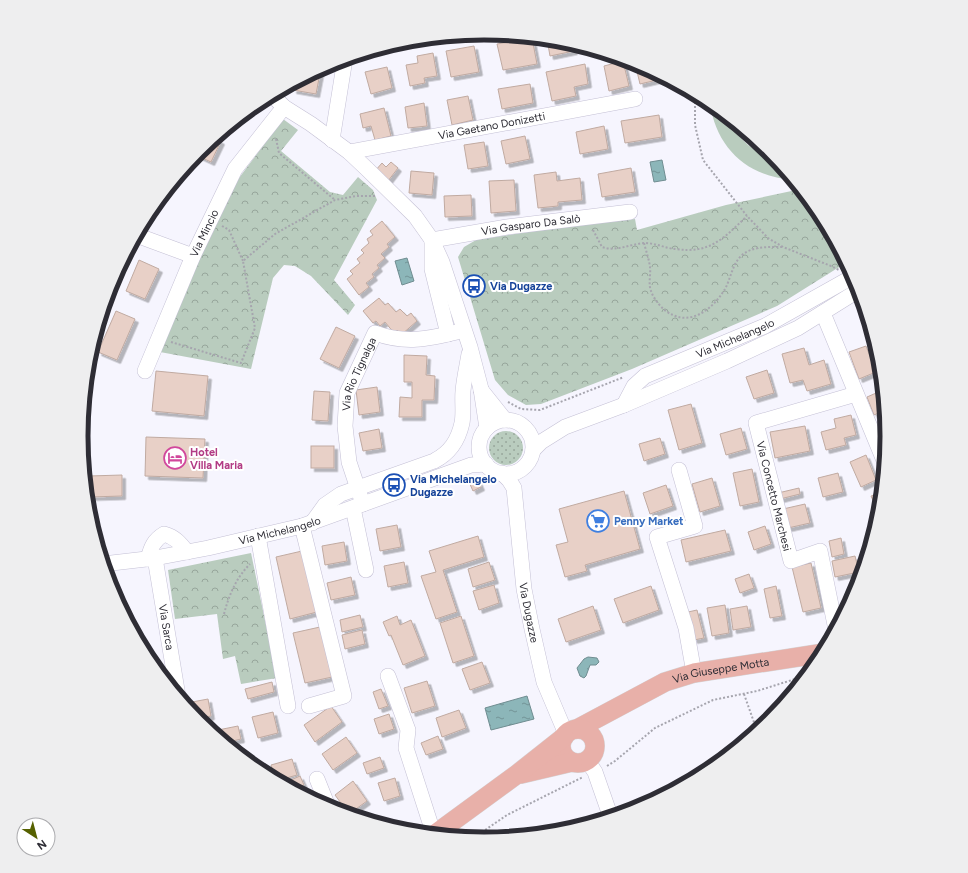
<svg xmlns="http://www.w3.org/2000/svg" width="968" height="873" font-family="Figtree,sans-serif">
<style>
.grass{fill:url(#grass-dots)}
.park{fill:url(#park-crowns)}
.pitch{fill:#b9ccbe}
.water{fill:url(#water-ripples);stroke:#708d91}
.building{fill:#e8d0c7;stroke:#c0aaa1;filter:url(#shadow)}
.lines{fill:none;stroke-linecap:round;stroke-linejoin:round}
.minor-casing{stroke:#c4c0d5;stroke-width:16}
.major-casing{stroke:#d5d5d7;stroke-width:20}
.path{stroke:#a6a5ae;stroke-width:2;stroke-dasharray:2 2;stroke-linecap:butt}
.minor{stroke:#fff;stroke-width:15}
.major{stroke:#e8b0a9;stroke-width:19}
.labels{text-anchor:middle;stroke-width:4;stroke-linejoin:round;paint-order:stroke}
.street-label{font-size:11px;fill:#2e2d35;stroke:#fff}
.transit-label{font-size:11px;font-weight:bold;fill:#164399;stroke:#fff;text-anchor:start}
.hotel-label{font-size:11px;font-weight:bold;fill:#b23c85;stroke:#fff;text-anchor:start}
.shop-label{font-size:11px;font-weight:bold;fill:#366cbe;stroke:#fff;text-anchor:start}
.rim{fill:none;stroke:#2e2d35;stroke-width:5}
</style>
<defs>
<pattern id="grass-dots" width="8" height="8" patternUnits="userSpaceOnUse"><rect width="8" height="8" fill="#b9ccbe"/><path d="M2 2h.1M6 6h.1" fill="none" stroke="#97a69b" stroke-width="1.8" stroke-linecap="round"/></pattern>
<pattern id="park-crowns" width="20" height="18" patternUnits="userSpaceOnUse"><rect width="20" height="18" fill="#b9ccbe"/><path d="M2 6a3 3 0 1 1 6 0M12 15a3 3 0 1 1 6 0" fill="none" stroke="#97a69b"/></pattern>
<pattern id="water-ripples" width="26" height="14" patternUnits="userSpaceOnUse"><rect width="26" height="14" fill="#8cb6b9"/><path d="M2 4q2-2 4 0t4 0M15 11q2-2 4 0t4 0" fill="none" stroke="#739497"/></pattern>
<filter id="shadow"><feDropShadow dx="3.5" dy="3.5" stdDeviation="0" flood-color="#0004"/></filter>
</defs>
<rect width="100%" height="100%" fill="#f6f5fe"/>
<circle class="grass" cx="506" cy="448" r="17"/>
<g class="park">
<polygon points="283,119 298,130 281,151 330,192 343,195 358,177 373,190 377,200 334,280 355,305 348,315 311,276 295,266 284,265 273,278 251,369 160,352 195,269 236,182"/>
<polygon points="801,189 820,213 846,262 844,264 777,306 632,369 541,404 526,405 508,395 495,380 458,257 464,247 476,240 581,224 635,219 637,230 726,205"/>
<polygon points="251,553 277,678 241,684 235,656 223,659 217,614 175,619 168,570"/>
</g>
<path class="pitch" d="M710 103 731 119 740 137 748 145 765 157 777 161 793 180C748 177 716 148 710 103Z"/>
<g class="water">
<polygon points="662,160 666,180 654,182 650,162"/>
<polygon points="407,258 414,281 402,285 395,261"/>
<polygon points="588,657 597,658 599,662 596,665 590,665 586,676 584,678 580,676 577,668 584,659"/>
<polygon points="527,696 534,719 491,730 485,708"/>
</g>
<g class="building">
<polygon points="532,38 537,64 503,70 497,44"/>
<polygon points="547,39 563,41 573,44 574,51 550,56"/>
<polygon points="474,46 479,72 451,77 446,51"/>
<polygon points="433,53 437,76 424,78 425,83 410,86 406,65 418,63 417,56"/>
<polygon points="623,61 629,86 609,91 604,66"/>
<polygon points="635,63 656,73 657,80 640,84"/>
<polygon points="585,64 588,84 574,87 576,96 552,101 546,72"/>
<polygon points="387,67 392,88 371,94 365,72"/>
<polygon points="321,68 316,94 293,90 294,83"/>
<polygon points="530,84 533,103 502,109 498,89"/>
<polygon points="468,96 473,120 452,125 447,100"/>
<polygon points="424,103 427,126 408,128 405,107"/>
<polygon points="384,108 391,136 375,140 371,126 363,128 360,114"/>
<polygon points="659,115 662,137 625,143 621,121"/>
<polygon points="604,126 608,149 580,154 576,132"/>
<polygon points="525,136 530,159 506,164 501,141"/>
<polygon points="215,138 221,141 211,162 198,156 201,150"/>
<polygon points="484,142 488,166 468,169 464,145"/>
<polygon points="391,162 398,168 388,181 375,171 382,163 386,167"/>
<polygon points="631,168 635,192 602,197 598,174"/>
<polygon points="411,171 434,173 432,195 409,193"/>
<polygon points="556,172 557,181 580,178 582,200 558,202 558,206 538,208 534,175"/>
<polygon points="514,180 516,211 491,213 489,181"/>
<polygon points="471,195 472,216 445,217 444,196"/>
<polygon points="382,221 395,237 387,244 389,247 381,254 385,258 377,265 379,268 372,274 374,277 366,283 369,287 359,295 347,279 353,274 350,271 360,263 357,259 364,253 361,250 369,243 367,239 373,235 370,231"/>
<polygon points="139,260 159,269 145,299 126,291"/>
<polygon points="379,298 385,305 388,303 396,312 400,309 407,316 411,313 417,321 401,335 397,330 394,333 385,322 380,326 376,321 373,323 363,311"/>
<polygon points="116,311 135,319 117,360 98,352"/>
<polygon points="336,327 355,336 339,368 320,359"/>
<polygon points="866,346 876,372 859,379 849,352"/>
<polygon points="804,348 809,365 824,360 831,384 807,391 803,380 790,383 782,354"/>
<polygon points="404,355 427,356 426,375 435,376 434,400 422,400 422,417 399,417 400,397 412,398 412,382 404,382"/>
<polygon points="767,370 774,393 754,399 746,377"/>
<polygon points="156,371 208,376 204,416 152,411"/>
<polygon points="377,387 380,412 359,415 356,390"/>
<polygon points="883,390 885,410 874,415 867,397"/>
<polygon points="314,391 330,392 328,421 312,420"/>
<polygon points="691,404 702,443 679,450 668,410"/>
<polygon points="851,415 856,435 844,438 846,445 826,450 821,432 836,428 834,419"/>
<polygon points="805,426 810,451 775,458 770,432"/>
<polygon points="887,427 887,444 880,429"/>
<polygon points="741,428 747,449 726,455 720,434"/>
<polygon points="379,429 382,448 363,451 359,433"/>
<polygon points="146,437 205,439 203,478 145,476"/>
<polygon points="660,438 665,454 644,461 639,444"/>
<rect x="311" y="446" width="23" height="22"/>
<polygon points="866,455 876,480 861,487 850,462"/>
<polygon points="752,469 759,502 740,506 733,473"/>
<polygon points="838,473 843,492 823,497 818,478"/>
<polygon points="122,475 122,496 90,497 89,476"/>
<polygon points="477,478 481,487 473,491 469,482"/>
<polygon points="712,478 720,506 700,512 692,484"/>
<polygon points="666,485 673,506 650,514 643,493"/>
<polygon points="799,488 800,494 780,499 778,493"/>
<polygon points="624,491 640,549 585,565 587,571 565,577 556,545 568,542 559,509"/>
<polygon points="882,492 880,515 880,516 871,496"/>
<polygon points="805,504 810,523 788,528 783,509"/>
<polygon points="397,525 401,547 380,551 376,529"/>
<polygon points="765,526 771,544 754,550 748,532"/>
<polygon points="725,530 731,551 686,562 681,540"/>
<polygon points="478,536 484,557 443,570 457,612 436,619 421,576 436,572 429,551"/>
<polygon points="841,538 844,554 832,557 829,541"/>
<polygon points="344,542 347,561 325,565 322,546"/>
<polygon points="302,551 317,612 290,619 276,557"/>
<polygon points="855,556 859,572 835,577 832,561"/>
<polygon points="404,562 408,583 388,587 384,566"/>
<polygon points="489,562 495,580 473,587 468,569"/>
<polygon points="811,563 821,608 803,612 792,567"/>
<polygon points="749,574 754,588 740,593 735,579"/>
<polygon points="351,577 355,595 331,600 327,583"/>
<polygon points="494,585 499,603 479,610 473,591"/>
<polygon points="651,586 659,610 623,623 614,599"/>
<polygon points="776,586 782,616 770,618 764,589"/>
<polygon points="725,605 729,633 712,636 707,608"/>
<polygon points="593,606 601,630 566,642 558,619"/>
<polygon points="747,606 751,627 733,630 730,609"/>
<polygon points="697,610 704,638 694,640 688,612"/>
<polygon points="360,615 363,627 342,632 340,620"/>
<polygon points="397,616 400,625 411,620 425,656 403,665 391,635 389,636 383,622"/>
<polygon points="461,616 474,656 453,663 440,623"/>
<polygon points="320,627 332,677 305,683 293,633"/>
<polygon points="362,630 365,644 345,649 342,635"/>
<polygon points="482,662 490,683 470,690 462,669"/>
<polygon points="427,681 435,706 412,713 404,688"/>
<polygon points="272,682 274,692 248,699 245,689"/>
<polygon points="381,689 388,706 379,709 373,692"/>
<polygon points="208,699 211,716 196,719 195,717 192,702"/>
<polygon points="331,706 342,722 315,742 304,725"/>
<polygon points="459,710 466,728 442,737 436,718"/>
<polygon points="273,712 278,733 258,738 252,717"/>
<polygon points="389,714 394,729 379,734 374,719"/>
<polygon points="238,726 241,739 224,743 220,739 218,730"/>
<polygon points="438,736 443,749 426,755 421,743"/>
<polygon points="346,737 357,753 333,770 322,754"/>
<polygon points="380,757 384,768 367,774 363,763"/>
<polygon points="292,759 297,775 276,781 271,765"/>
<polygon points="300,776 304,785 293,790 282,784"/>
<polygon points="395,778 400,796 384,801 378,783"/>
<polygon points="353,781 367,801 349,814 335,795"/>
<polygon points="304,787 309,798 295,791"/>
</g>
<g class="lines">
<g class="minor-casing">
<g id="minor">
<polyline points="272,95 284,107 311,124 349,152 367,169 415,216 432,240 442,262 470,347 481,389 487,428"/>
<polyline points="332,140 345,59"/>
<path id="s1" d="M349 152 635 99"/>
<polyline points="136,235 193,256"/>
<polyline points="823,313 885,463"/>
<path id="s2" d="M448 334 432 269V240L507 227 630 212"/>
<path id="s3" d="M145 371 193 256 235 169 284 107"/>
<polyline points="481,390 505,420"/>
<path id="s4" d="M624 405 634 386 645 376 765 326 854 276"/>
<circle cx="506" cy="447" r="27"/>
<polyline points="533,450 541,442 565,427 624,405 727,361 798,328 859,290"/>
<polyline points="679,470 695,526 657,537 686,628 694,673"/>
<path id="s5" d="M502 473 509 480 514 488 524 589 532 629 544 682 566 734"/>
<path id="s6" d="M363 504 349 462 345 426 347 393 375 333C405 344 428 339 457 332"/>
<polyline points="353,508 366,570"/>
<path d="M312 523 325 505 341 494 434 461C450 453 458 441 462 423 464 413 462 401 463 391 464 379 467 366 469 354"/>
<polyline points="302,526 344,696 309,706"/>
<polyline points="258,536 288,706"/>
<path id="s7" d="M155 558 178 696"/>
<path d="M148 559C151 547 154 540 164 534 175 537 180 543 187 552"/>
<path id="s8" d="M103 564 155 558 208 548 302 526 471 465 486 464"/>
<polyline points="836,630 820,551 791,561 756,423 856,394"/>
<polyline points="388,676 408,730 406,748 434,835"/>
<polyline points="587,760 595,772 611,818"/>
<polyline points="317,779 329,809"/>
</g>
</g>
<g class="major-casing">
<g id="major">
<path id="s9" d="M577 729 665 682 694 673 824 653"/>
<circle cx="578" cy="746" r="17"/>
<polyline points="521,774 572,762"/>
<polyline points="434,835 516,775 564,737"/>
</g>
</g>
<g class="path">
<polyline points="695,94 695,125 703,160 747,216 768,238 783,247 831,266 839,270"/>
<polyline points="276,139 279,153 335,200"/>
<polyline points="222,226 229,230 243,261"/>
<path d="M593 230 602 247C616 252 630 244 645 243 655 243 665 248 675 249 710 254 723 239 747 216"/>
<path d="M644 243C646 251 649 259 650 267 651 275 648 283 651 291 654 300 664 312 673 315 694 325 715 306 725 289 731 278 732 265 741 256 751 246 769 247 782 247"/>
<polyline points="171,342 241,363 255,328 243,261 275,234 335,200 356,196 375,196"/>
<polyline points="508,402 521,409 540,410 624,377"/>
<path d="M224 614C229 595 236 578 250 564"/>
<polyline points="744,694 756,728"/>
<polyline points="607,766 615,761 655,728 713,700 757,691 808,675"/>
<polyline points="472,839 507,815 583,777"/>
</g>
<use href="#minor" class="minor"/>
<use href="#major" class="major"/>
</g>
<defs>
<g id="bus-ring" transform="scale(1.15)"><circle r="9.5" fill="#fff" stroke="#1a4fb4" stroke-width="1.5"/><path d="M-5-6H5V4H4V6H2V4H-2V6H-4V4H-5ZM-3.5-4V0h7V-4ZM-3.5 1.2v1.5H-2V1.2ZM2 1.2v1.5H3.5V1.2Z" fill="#1a4fb4"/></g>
<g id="hotel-ring" transform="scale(1.15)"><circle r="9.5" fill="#fff" stroke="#d1479c" stroke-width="1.5"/><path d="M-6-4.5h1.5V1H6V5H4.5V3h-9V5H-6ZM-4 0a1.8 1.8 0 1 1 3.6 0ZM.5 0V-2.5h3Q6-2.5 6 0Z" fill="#d1479c"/></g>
<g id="supermarket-ring" transform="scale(1.15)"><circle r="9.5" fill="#fff" stroke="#3f7fe0" stroke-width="1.5"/><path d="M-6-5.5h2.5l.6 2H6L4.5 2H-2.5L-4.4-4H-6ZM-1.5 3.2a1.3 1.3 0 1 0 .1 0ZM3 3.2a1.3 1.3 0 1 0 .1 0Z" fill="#3f7fe0"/></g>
</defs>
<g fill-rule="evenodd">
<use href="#bus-ring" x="474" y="286"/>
<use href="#hotel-ring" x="175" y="458"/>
<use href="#bus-ring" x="394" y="485"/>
<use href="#supermarket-ring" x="598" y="521"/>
</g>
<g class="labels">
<g class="street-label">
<text dy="4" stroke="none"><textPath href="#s1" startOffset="145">Via Gaetano Donizetti</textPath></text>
<text dy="4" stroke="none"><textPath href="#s2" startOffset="196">Via Gasparo Da Salò</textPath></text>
<text dy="4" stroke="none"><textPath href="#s3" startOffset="150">Via Mincio</textPath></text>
<text dy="4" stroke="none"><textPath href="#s4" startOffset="134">Via Michelangelo</textPath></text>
<text dy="4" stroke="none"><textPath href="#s6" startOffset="135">Via Rio Tignalga</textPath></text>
<text transform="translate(774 496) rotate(76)" y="4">Via Concetto Marchesi</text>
<text dy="4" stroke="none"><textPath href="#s8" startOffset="180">Via Michelangelo</textPath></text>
<text dy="4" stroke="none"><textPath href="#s5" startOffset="145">Via Dugazze</textPath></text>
<text dy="4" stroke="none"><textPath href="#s7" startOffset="70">Via Sarca</textPath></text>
<text dy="4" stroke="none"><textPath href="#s9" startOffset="157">Via Giuseppe Motta</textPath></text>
</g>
<g class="transit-label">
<text x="490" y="290">Via Dugazze</text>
<text x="410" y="483">Via Michelangelo<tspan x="410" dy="13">Dugazze</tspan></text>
</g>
<g class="hotel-label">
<text x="190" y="456">Hotel<tspan x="190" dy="13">Villa Maria</tspan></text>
</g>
<g class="shop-label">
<text x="614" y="525">Penny Market</text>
</g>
</g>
<path d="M0 0H968V873H0ZM88 436a396 396 0 1 1 792 0a396 396 0 1 1-792 0Z" fill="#eeeeef" fill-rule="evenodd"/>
<path class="rim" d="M88 436a396 396 0 1 1 792 0a396 396 0 1 1-792 0Z"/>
<g transform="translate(36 837) rotate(144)"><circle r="19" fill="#ffffff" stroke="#ababae"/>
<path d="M0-3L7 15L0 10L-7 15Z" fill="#566100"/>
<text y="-6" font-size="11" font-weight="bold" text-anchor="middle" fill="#2e2d35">N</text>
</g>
</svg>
